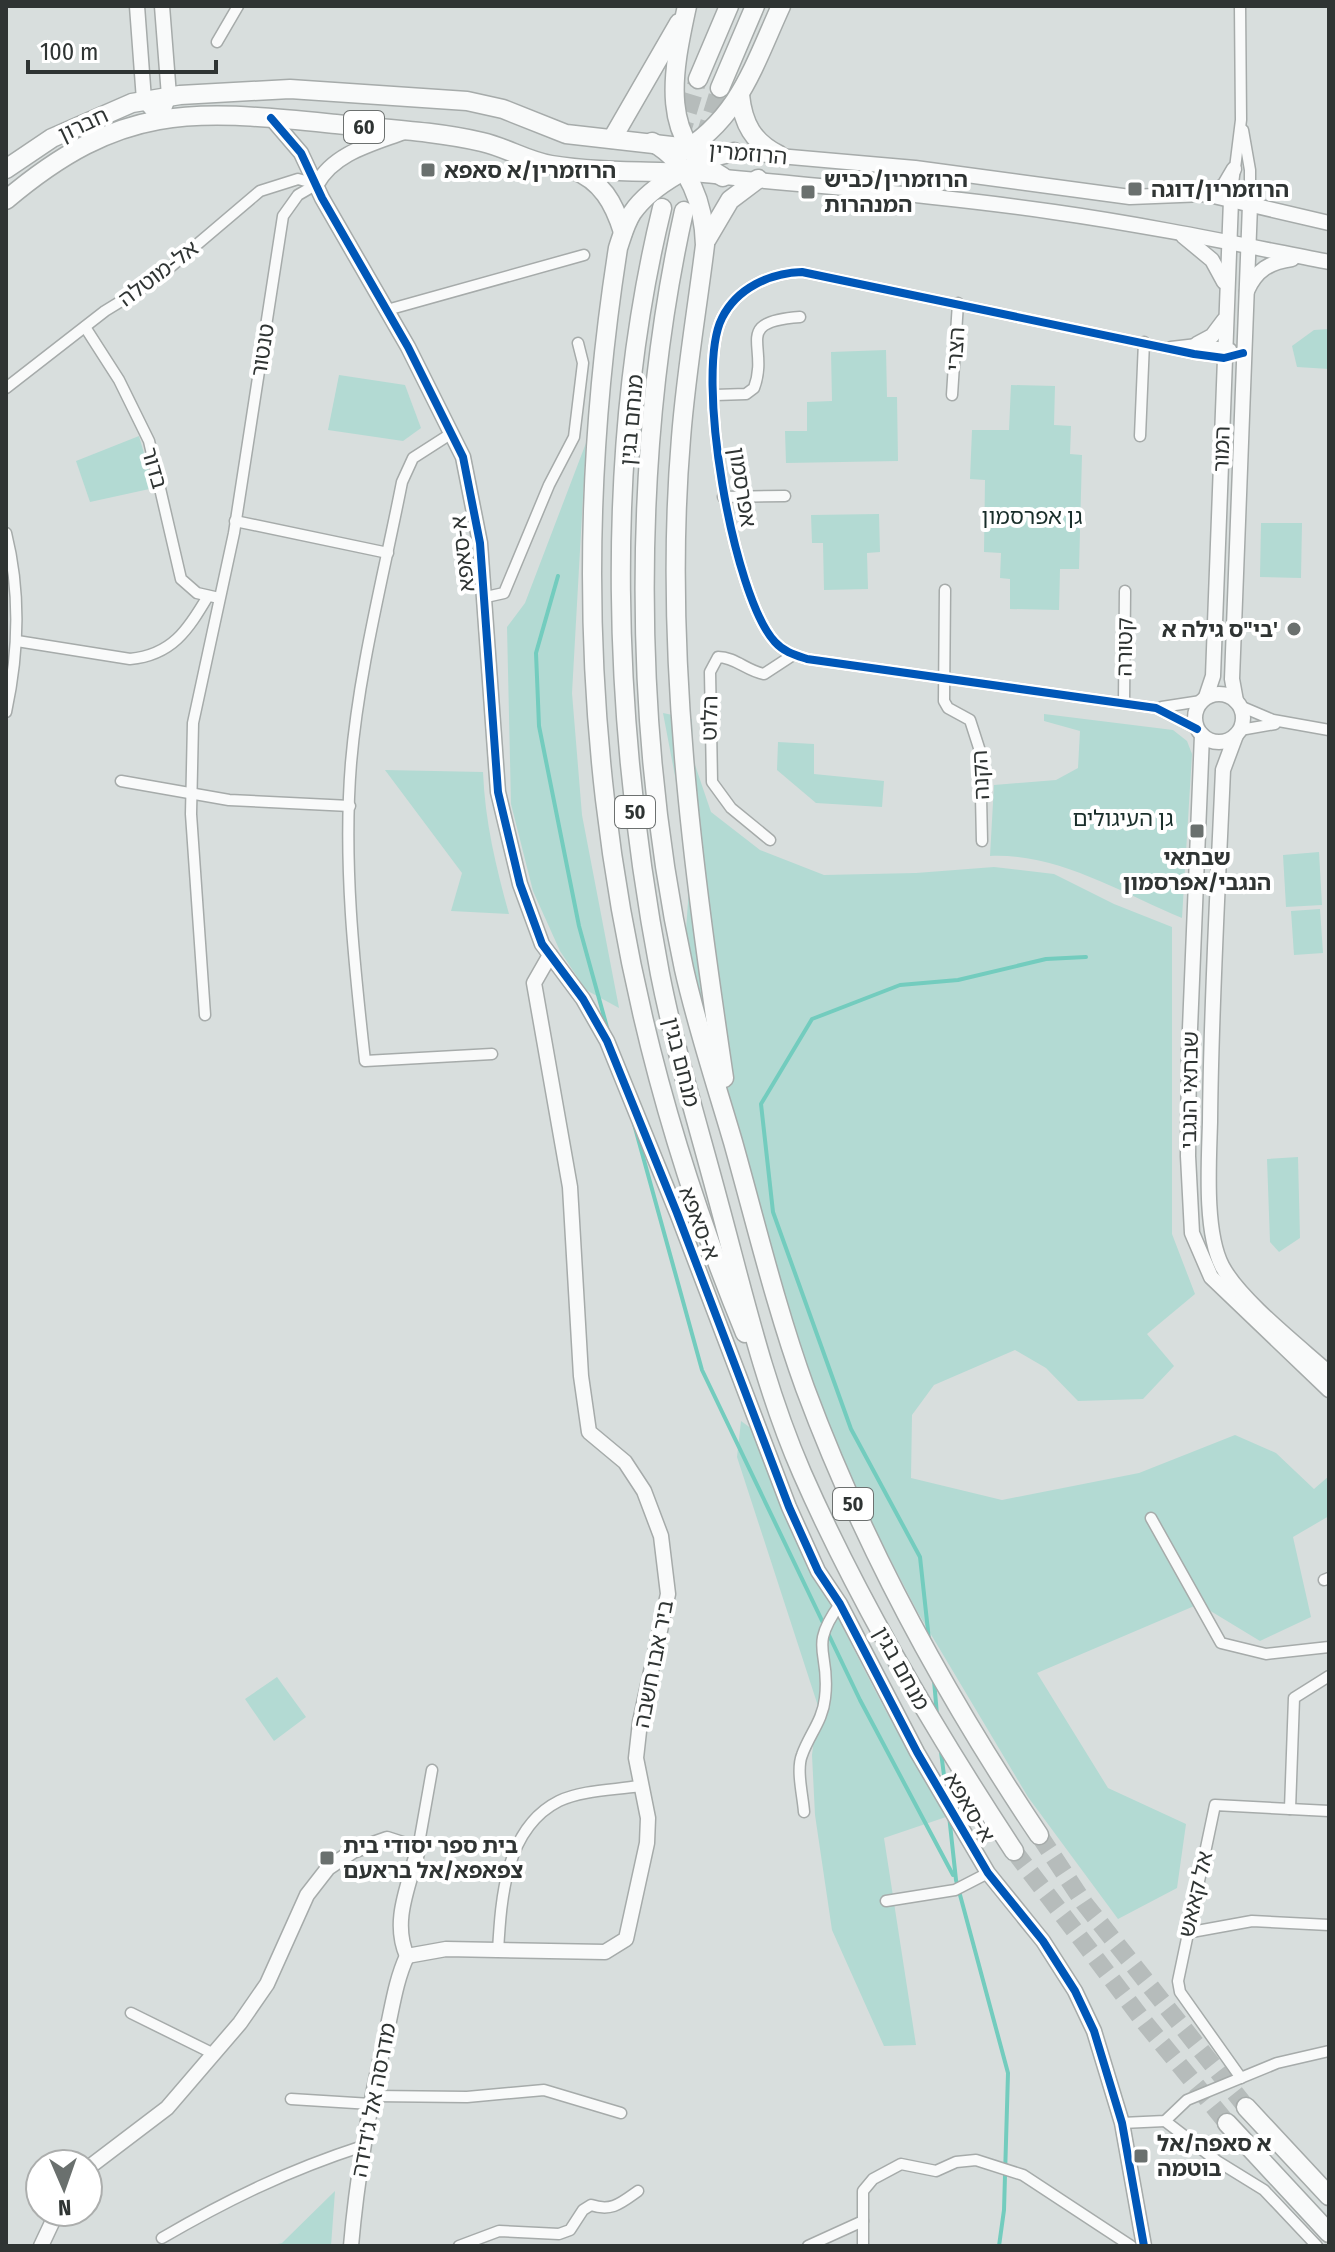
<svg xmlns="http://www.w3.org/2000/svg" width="1335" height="2252" font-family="'Fira Sans Condensed','Noto Sans Hebrew',sans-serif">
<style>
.green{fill:#b3dad3}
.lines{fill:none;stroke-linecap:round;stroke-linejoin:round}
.stream{stroke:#73ccbe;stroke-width:4}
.highway-tunnel{stroke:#b6bcbb;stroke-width:18;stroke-dasharray:18 9;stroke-linecap:butt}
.street-casing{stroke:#a6abaa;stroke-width:13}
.secondary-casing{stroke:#a6abaa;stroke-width:17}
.highway-casing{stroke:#a6abaa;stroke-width:21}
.street{stroke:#f9fafa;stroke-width:10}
.secondary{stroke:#f9fafa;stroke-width:14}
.highway{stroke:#f9fafa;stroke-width:18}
.cycleway-casing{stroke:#fff;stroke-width:13}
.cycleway{stroke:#0057b8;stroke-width:8}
.poi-dot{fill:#6a706e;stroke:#fff;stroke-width:3}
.labels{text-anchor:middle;stroke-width:8;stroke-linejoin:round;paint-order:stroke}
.shield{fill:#fff;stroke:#6d7170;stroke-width:2}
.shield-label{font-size:20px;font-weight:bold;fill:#2f3433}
.street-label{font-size:22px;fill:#2f3433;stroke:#fff}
.poi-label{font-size:22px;font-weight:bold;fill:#2f3433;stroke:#fff;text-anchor:start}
.park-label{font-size:22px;fill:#192e2a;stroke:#fff}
</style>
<rect width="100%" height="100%" fill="#d8dedd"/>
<g class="green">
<polygon points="1329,329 1329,369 1297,367 1292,346 1314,330"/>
<polygon points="886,350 887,397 897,397 898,461 786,463 785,431 807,431 807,402 832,401 831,352"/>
<polygon points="339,375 405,385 421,428 403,441 328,430"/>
<polygon points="1011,385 1055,386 1054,425 1071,426 1070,454 1082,455 1079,569 1060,569 1059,610 1010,609 1010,579 1000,578 1001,553 984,552 985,480 970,479 972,430 1009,430"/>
<polygon points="139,436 154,488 90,502 76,461"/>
<polygon points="586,443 572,693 582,815 619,1008 586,990 560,951 533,891 511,804 507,627 525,603"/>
<polygon points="879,514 880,552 867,553 868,589 824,590 823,543 812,543 811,515"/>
<polygon points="1261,523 1302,523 1301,578 1260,577"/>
<polygon points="663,713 692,719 693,759 711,812 760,850 824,875 916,873 994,867 1054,874 1114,904 1172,927 1172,1234 1195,1294 1147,1334 1174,1366 1143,1399 1078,1401 1046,1368 1015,1350 934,1385 912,1415 911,1478 1002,1500 1139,1473 1235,1435 1276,1453 1314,1489 1329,1476 1329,1516 1293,1537 1311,1617 1260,1641 1199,1604 1037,1673 1108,1788 1186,1824 1177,1888 1118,1919 1028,1797 917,1611 842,1466 785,1304 683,972 691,860"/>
<path d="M1044 714 1173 730 1187 741 1192 754 1182 918C1121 893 1058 853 990 856L994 785 1056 780 1078 768 1080 731 1044 721Z"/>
<polygon points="778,742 814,744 814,774 884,781 882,807 816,803 777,770"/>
<path d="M385 770 483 772C485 822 496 867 509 914L451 911 462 873Z"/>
<polygon points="1319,852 1322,905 1286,907 1283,855"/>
<polygon points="1320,909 1323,953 1294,955 1291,911"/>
<polygon points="1298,1157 1300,1238 1279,1252 1270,1242 1267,1159"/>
<path d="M741 1421 752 1429C809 1562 871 1692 946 1817L884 1838 916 2045 884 2046 832 1930 815 1815 812 1755 818 1706 737 1457Z"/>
<polygon points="277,1677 306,1717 274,1741 245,1699"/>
<polygon points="335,2191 331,2246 269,2246 282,2243"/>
</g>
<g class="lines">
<g class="stream">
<polyline points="558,576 536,653 539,726 579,926 608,1031"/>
<polyline points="634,1124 702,1370 860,1700 953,1875"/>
<polyline points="929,1640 920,1557 851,1429 773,1212 761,1104 812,1019 900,985 958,980 1046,959 1086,957"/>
<polyline points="934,1680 937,1715"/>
<polyline points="941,1752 946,1791"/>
<polyline points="949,1815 956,1880 1008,2073 1004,2210 999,2246"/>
</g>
<g class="highway-tunnel">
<polyline points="680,138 698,79"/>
<polyline points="704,139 720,88"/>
<polyline points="1039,1835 1084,1903 1246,2107"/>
<polyline points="1014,1851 1145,2023 1227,2123"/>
</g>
<g class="street-casing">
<g id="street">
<polyline points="217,42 238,6"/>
<polyline points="1243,130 1250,170 1250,205"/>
<polyline points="1231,200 1241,120 1240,6"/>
<polyline points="387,310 584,255"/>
<polyline points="85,327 119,380 149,441 181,579 197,593 219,598"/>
<polyline points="1171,347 1197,344 1231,349"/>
<polyline points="6,388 105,311 154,281 260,191 298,179 317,184"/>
<path d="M715 395 746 394 754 388C770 345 731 322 800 317"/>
<polyline points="952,395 958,303"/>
<path d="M452 433 413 458 402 482C384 574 359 669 351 763 343 862 354 963 365 1061L492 1054"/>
<polyline points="1140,436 1144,342"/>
<polyline points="723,497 785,496"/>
<polyline points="235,521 388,553"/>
<path d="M6 533C21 593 19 652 6 712"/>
<polyline points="945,590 944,701 948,708 970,720 980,751 982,841"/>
<polyline points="486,597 504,593 549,485 574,437 583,363 578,343"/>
<path d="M17 641 130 659C172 655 188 630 208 596"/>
<polyline points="1124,703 1125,591"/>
<polyline points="1240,706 1273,720 1329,730"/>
<polyline points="1162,707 1201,701"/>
<path d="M1197 729 1156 708 807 659C795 655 784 652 775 642 733 597 694 373 722 318 737 288 770 273 802 272L1194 354 1224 358 1243 353"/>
<polyline points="1240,730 1275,724"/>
<polyline points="121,781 229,800 350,806"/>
<path d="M770 840 731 808 712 782 710 672 718 657C735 657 747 671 764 674L793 655"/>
<polyline points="205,1015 191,814 193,723 234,533 283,216 298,195 317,184"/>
<polyline points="1151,1518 1221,1643 1266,1654 1329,1647"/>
<polyline points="1324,1580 1329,1578"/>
<polyline points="1290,1809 1294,1698 1329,1676"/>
<path d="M804 1812C803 1796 796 1770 802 1755 809 1735 823 1720 825 1698 831 1650 807 1650 840 1604"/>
<polyline points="418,1849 432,1770"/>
<polyline points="886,1901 955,1890 988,1873"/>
<polyline points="1186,1933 1252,1921 1329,1925"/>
<path d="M498 1951C501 1899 505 1828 559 1801 582 1790 615 1790 639 1786"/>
<polyline points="131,2013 214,2054"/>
<polyline points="1241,2078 1180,1992 1178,1981 1215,1805 1329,1811"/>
<polyline points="373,2096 467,2097 544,2090 621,2113"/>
<polyline points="291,2099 371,2104"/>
<polyline points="1165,2121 1217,2161 1264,2190 1317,2246"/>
<polyline points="1122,2123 1165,2121 1187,2100 1277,2063 1329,2051"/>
<path d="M162 2238C229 2199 289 2170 363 2146"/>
<path d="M459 2246 499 2231 559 2234 570 2230 583 2210 591 2205C612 2212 621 2203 638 2191"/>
<polyline points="808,2246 863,2221"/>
<polyline points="863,2246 863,2191 873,2179 901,2164 936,2171 956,2162 976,2160 1023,2175 1131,2246"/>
</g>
</g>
<g class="secondary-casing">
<g id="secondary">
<polyline points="137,6 144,100 160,119 169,96 162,6"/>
<polyline points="271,118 301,153 322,198 408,347 463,457 480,543 498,792 520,884 542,944 583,999 607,1041 677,1213 789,1507 818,1571 840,1604 917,1752 988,1873 1043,1941 1075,1991 1094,2031 1122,2123 1144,2246"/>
<polyline points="689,148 915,168 1130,197 1205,194 1329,223"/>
<path d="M685 173C808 186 931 194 1054 212 1146 225 1237 244 1329 262"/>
<path d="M317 184C334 153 372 144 404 132"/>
<polyline points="1206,194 1224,186 1234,169"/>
<polyline points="1183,236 1212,260 1224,282"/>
<path d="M1247 291C1256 270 1270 262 1292 259"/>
<polyline points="1197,344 1212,336 1224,320"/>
<circle cx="1219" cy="718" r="24"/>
<polyline points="1206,697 1213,676 1231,200"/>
<polyline points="1236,701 1232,679 1250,205"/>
<polyline points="1202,735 1189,1053 1188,1156 1192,1233 1211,1277 1329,1390"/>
<path d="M1236 735 1223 770C1218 887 1211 1004 1210 1122 1209 1161 1204 1231 1222 1266 1240 1300 1299 1346 1329 1373"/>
<polyline points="407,1956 446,1949 605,1952 626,1939 647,1843 648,1818 636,1758 640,1722 668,1594 661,1536 644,1491 625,1462 589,1432 581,1376 570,1187 534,983 550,955"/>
<path d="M88 2168 167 2108 240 2023 267 1984 307 1895 328 1868 353 1851 387 1839 418 1849C410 1884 391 1920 407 1956"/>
<polyline points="41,2246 57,2212"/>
<path d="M351 2246C357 2176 369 2108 385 2039 392 2010 395 1982 407 1956"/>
</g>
</g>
<g class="highway-casing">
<g id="highway">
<path d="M687 6C674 67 656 141 723 177"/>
<polyline points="698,79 729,6"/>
<polyline points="720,88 755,6"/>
<path d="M740 95C743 124 753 142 779 155"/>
<polyline points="612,139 679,23"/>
<path d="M652 142C690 163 704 205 705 245 697 310 686 373 681 438 663 650 693 868 724 1078"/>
<path d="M734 152C701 158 652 184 632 213 625 224 622 236 618 248 559 623 600 982 745 1333"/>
<path d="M678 154C738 121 754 65 781 6"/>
<polyline points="6,169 52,138 132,103 180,95 290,89 467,101 503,109 566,134 689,148"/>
<path d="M572 169C602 181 614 203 623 232"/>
<path d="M6 200C123 101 193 110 336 124 385 129 435 131 482 142 505 147 527 161 551 165 594 172 640 171 685 173"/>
<path d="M662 208C602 453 613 727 660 974 675 1050 698 1125 718 1200 743 1292 764 1386 802 1473 860 1605 935 1731 1014 1851"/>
<path d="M684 211C631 449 632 731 684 969 697 1027 716 1084 733 1142 756 1224 776 1308 805 1388 864 1547 945 1695 1039 1835"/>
<polyline points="707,239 730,200 758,179"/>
<polyline points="1246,2107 1329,2196"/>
<polyline points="1227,2123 1329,2233"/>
</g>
</g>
<use href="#street" class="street"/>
<use href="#secondary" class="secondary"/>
<use href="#highway" class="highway"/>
<g class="cycleway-casing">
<g id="cycleway">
<polyline points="271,118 301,153 322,198 408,347 463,457 480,543 498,792 520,884 542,944 583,999 607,1041 677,1213 789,1507 818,1571 840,1604 917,1752 988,1873 1043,1941 1075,1991 1094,2031 1122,2123 1144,2246"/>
<path d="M1197 729 1156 708 807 659C795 655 784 652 775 642 733 597 694 373 722 318 737 288 770 273 802 272L1194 354 1224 358 1243 353"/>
</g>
</g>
<use href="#cycleway" class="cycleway"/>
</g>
<g class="poi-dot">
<rect x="420" y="162" width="16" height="16" rx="4"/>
<rect x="1127" y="181" width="16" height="16" rx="4"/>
<rect x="800" y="184" width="16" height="16" rx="4"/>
<circle cx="1294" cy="629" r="8"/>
<rect x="1189" y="823" width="16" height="16" rx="4"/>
<rect x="319" y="1850" width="16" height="16" rx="4"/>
<rect x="1133" y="2148" width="16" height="16" rx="4"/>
</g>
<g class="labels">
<g class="shield">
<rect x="344" y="111" width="40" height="32" rx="6"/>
<rect x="615" y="796" width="40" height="32" rx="6"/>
<rect x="833" y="1488" width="40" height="32" rx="6"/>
</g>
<g class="shield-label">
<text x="364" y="134">60</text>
<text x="635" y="819">50</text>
<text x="853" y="1511">50</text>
</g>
<g class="street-label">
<text transform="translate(83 124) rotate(-25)" y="8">חברון</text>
<text transform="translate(748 153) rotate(5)" y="8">הרוזמרין</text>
<text transform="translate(158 273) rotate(-37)" y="8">אל-מוטלה</text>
<text transform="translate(955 349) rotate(-86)" y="8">הצרי</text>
<text transform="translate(262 350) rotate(-81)" y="8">טנטור</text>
<text transform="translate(631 420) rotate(-85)" y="8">מנחם בגין</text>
<text transform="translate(1221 449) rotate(-88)" y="8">המור</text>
<text transform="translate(155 468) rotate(74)" y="8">בדור</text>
<text transform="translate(743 487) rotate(81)" y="8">אפרסמון</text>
<text transform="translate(462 554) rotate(-97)" y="8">א-סאפא</text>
<text transform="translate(1124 647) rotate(-89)" y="8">קטורה</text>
<text transform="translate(709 718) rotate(-89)" y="8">הלוט</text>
<text transform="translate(980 775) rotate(-93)" y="8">הקנה</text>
<text transform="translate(682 1062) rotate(76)" y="8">מנחם בגין</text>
<text transform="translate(1189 1090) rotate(-89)" y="8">שבתאי הנגבי</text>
<text transform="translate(700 1223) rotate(69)" y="8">א-סאפא</text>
<text transform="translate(653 1664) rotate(-79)" y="8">ביר אבו חשבה</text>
<text transform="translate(902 1668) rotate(61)" y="8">מנחם בגין</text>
<text transform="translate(970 1807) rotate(59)" y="8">א-סאפא</text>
<text transform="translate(1195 1894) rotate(-77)" y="8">אל קאאש</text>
<text transform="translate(373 2100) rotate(-79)" y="8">מדרסה אל ג'דידה</text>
</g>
<g class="poi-label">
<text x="444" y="178">הרוזמרין/א סאפא</text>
<text x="824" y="187">הרוזמרין/כביש<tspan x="824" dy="25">המנהרות</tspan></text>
<text x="1151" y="197">הרוזמרין/דוגה</text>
<text x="1278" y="637" text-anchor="end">בי"ס גילה א'</text>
<text x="1197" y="865" text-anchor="middle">שבתאי<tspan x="1197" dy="25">הנגבי/אפרסמון</tspan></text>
<text x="343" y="1853">בית ספר יסודי בית<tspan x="343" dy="25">צפאפא/אל בראעם</tspan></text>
<text x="1157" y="2151">א סאפה/אל<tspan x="1157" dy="25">בוטמה</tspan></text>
</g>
<g class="park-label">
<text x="1032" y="524">גן אפרסמון</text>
<text x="1123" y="826">גן העיגולים</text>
</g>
</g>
<rect width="1335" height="2252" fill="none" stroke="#2f3433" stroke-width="16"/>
<g transform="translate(64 2188) rotate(178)"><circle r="38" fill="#ffffff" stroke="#acaead" stroke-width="2"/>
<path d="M0-6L14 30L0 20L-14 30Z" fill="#6a706e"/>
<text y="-12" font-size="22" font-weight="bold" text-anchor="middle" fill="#2f3433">N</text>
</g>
<path d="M28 60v12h188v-12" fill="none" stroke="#2f3433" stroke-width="4"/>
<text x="40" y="60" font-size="24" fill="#2f3433" stroke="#ffffff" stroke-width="6" paint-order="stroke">100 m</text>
</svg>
